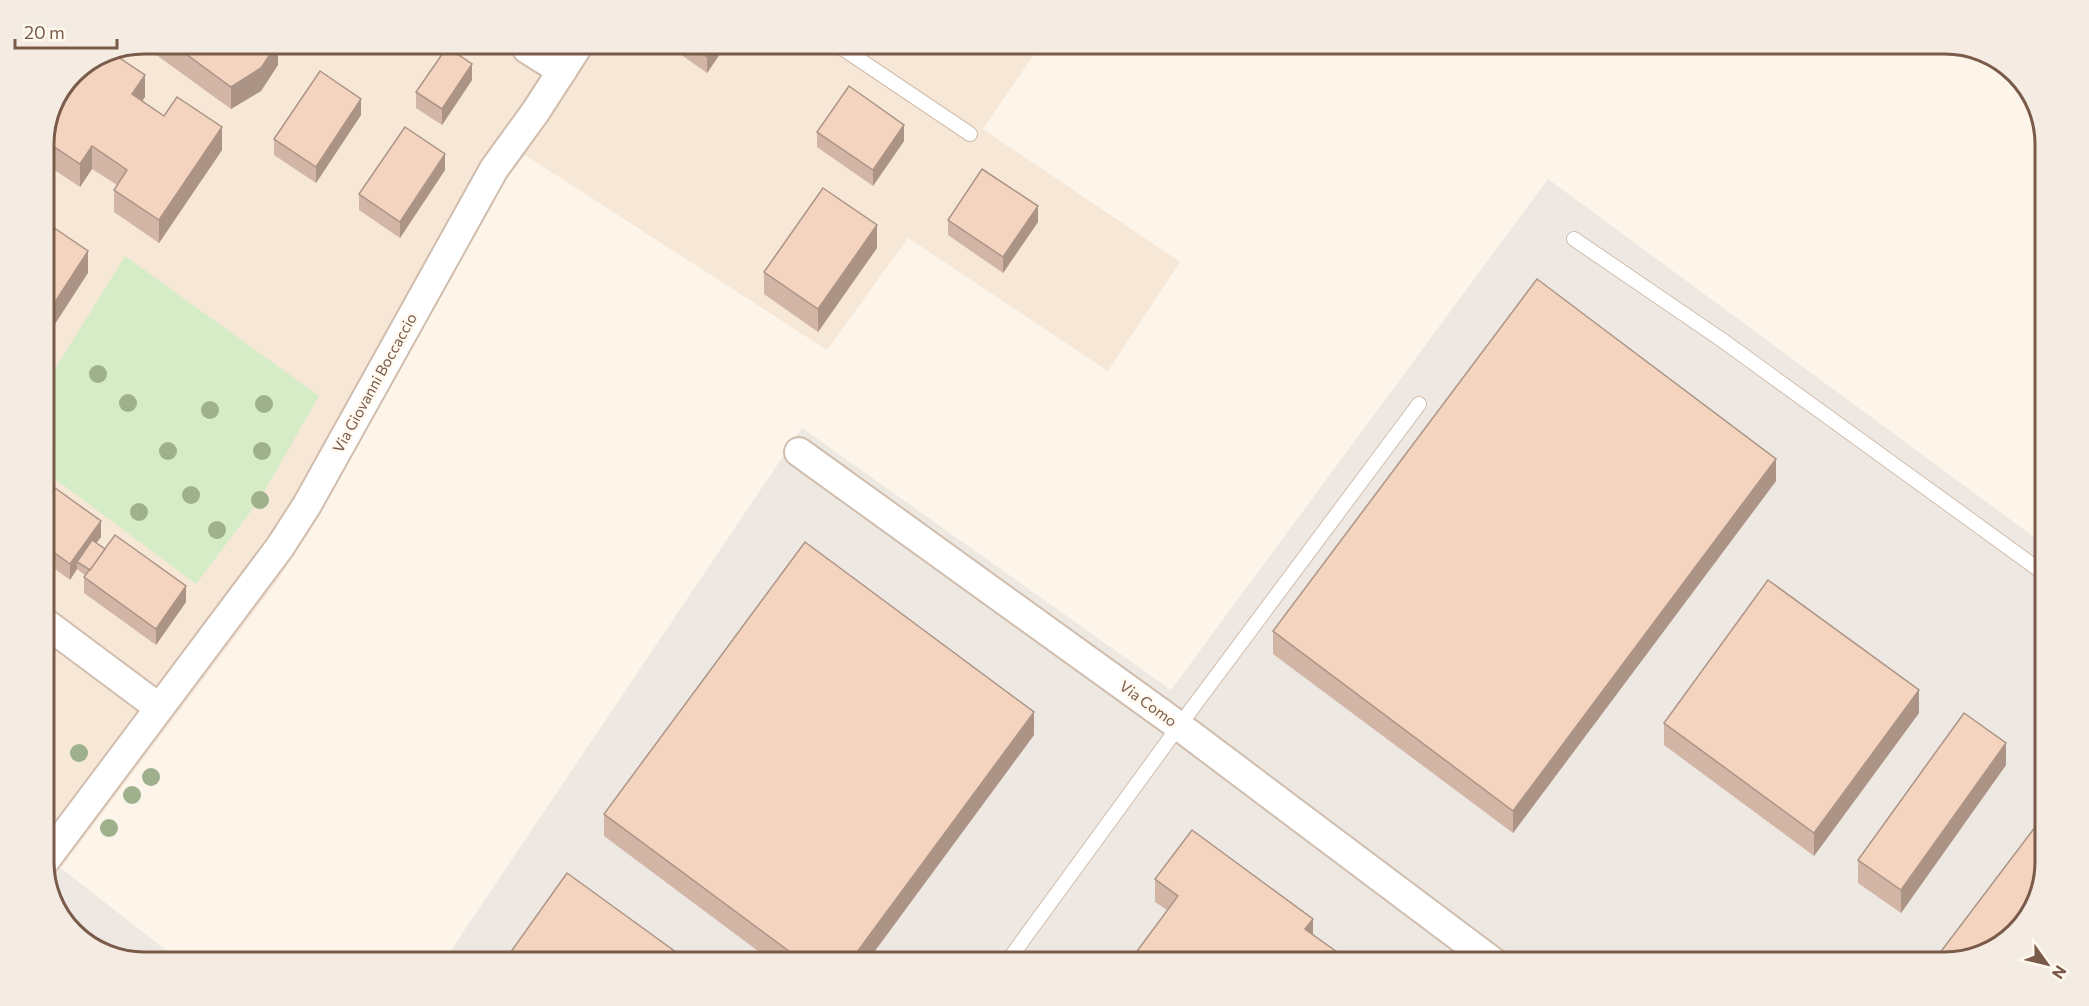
<svg xmlns="http://www.w3.org/2000/svg" width="2089" height="1006" font-family="Commissioner,sans-serif">
<style>
.residential{fill:#f6e7d7}
.industrial{fill:#eee8e2}
.green{fill:#d6ecc6}
.lines{fill:none;stroke-linecap:round;stroke-linejoin:round}
.service-casing{stroke:#d1bdad;stroke-width:16}
.minor-casing{stroke:#d1bdad;stroke-width:32}
.service{stroke:#fff;stroke-width:14}
.minor{stroke:#fff;stroke-width:28}
.tree{fill:#9eb18c}
.wall{fill:#d2b5a4}
.shaded-wall{fill:#ab9486}
.building{fill:#f4d3bf;stroke:#ab9486;stroke-width:1.5}
.labels{text-anchor:middle;stroke-width:5;stroke-linejoin:round;paint-order:stroke}
.street-label{font-size:15px;fill:#7a5b4a;stroke:#fff9f0}
.rim{fill:none;stroke:#7a5b4a;stroke-width:3}
</style>
<rect width="100%" height="100%" fill="#fdf5e9"/>
<polygon class="residential" points="1039,47 983,129 1180,262 1108,371 908,238 827,350 525,155 503,184 477,229 305,537 278,580 49,884 44,869 44,138 106,51"/>
<g class="industrial">
<polygon points="1548,179 2045,545 2045,862 1946,962 443,962 802,428 1171,690"/>
<polygon points="61,868 181,962 144,962 100,952 61,918 49,884"/>
</g>
<polygon class="green" points="125,256 319,396 260,499 196,584 44,471 44,387"/>
<g class="lines">
<g class="service-casing">
<g id="service">
<polyline points="842,48 970,134"/>
<polyline points="1574,239 1722,340 2045,574"/>
<polyline points="1007,962 1179,726 1419,404"/>
</g>
</g>
<g class="minor-casing">
<g id="minor">
<polyline points="527,49 562,71"/>
<polyline points="799,452 1179,726 1493,962"/>
<polyline points="44,622 158,707"/>
<polyline points="44,862 280,547 307,505 494,169 536,111 576,49"/>
</g>
</g>
<use href="#service" class="service"/>
<use href="#minor" class="minor"/>
</g>
<g class="tree">
<circle cx="98" cy="374" r="9"/>
<circle cx="128" cy="403" r="9"/>
<circle cx="264" cy="404" r="9"/>
<circle cx="210" cy="410" r="9"/>
<circle cx="168" cy="451" r="9"/>
<circle cx="262" cy="451" r="9"/>
<circle cx="191" cy="495" r="9"/>
<circle cx="260" cy="500" r="9"/>
<circle cx="139" cy="512" r="9"/>
<circle cx="217" cy="530" r="9"/>
<circle cx="79" cy="753" r="9"/>
<circle cx="151" cy="777" r="9"/>
<circle cx="132" cy="795" r="9"/>
<circle cx="109" cy="828" r="9"/>
</g>
<g class="wall">
<polygon points="724,48 707,73 673,49"/>
<polygon points="278,50 278,65 261,91 231,109 155,54 155,51"/>
<polygon points="472,80 442,125 416,108 416,92"/>
<polygon points="145,97 142,101 164,116 222,150 159,243 114,212 114,190 117,185 92,169 80,187 44,163 44,138"/>
<polygon points="361,115 316,183 274,155 274,139"/>
<polygon points="817,132 904,141 873,186 817,147"/>
<polygon points="445,170 400,238 359,210 359,194"/>
<polygon points="948,220 1038,222 1003,273 948,235"/>
<polygon points="877,248 818,332 764,294 764,272"/>
<polygon points="44,480 101,537 96,543 186,602 156,645 84,593 84,577 86,576 77,569 70,580 44,561"/>
<polygon points="1776,481 1513,833 1273,654 1273,631"/>
<polygon points="1919,713 1814,856 1664,745 1664,723"/>
<polygon points="1034,735 866,963 774,963 604,836 604,814"/>
<polygon points="2006,765 1901,913 1858,883 1858,860"/>
<polygon points="1155,879 1313,935 1167,910 1155,902"/>
</g>
<g class="shaded-wall">
<polygon points="724,48 707,73 707,57 713,49"/>
<polygon points="273,50 278,50 278,65 261,91 231,109 231,87"/>
<polygon points="472,64 472,80 442,125 442,109"/>
<polygon points="145,75 145,97 132,117 132,94"/>
<polygon points="361,99 361,115 316,183 316,167"/>
<polygon points="904,125 904,141 873,186 873,170"/>
<polygon points="222,127 222,150 159,243 159,220"/>
<polygon points="92,146 92,169 80,187 80,164"/>
<polygon points="445,154 445,170 400,238 400,222"/>
<polygon points="1038,206 1038,222 1003,273 1003,257"/>
<polygon points="877,225 877,248 818,332 818,309"/>
<polygon points="88,251 88,273 44,341 44,319"/>
<polygon points="1776,459 1776,481 1513,833 1513,811"/>
<polygon points="101,521 101,537 81,564 77,562 77,569 70,580 70,564"/>
<polygon points="186,586 186,602 156,645 156,629"/>
<polygon points="1919,690 1919,713 1814,856 1814,833"/>
<polygon points="1034,712 1034,735 866,963 849,963"/>
<polygon points="2006,743 2006,765 1901,913 1901,890"/>
<polygon points="1313,919 1313,941 1305,929"/>
</g>
<g class="building">
<polygon points="695,49 713,49 707,57"/>
<polygon points="273,50 261,68 231,87 182,51"/>
<polygon points="445,50 451,50 472,64 442,109 416,92"/>
<polygon points="106,51 109,51 145,75 132,94 164,116 177,97 222,127 159,220 114,190 127,170 92,146 80,164 44,140 44,138 73,73"/>
<polygon points="320,71 361,99 316,167 274,139"/>
<polygon points="849,86 904,125 873,170 817,132"/>
<polygon points="405,127 445,154 400,222 359,194"/>
<polygon points="982,169 1038,206 1003,257 948,220"/>
<polygon points="823,188 877,225 818,309 764,272"/>
<polygon points="44,221 88,251 44,319"/>
<polygon points="1537,279 1776,459 1513,811 1273,631"/>
<polygon points="44,480 101,521 70,564 44,545"/>
<polygon points="115,535 186,586 156,629 84,577"/>
<polygon points="92,540 105,549 90,570 77,562"/>
<polygon points="805,542 1034,712 849,963 805,963 604,814"/>
<polygon points="1768,580 1919,690 1814,833 1664,723"/>
<polygon points="1964,713 2006,743 1901,890 1858,860"/>
<polygon points="2045,814 2046,862 2035,906 2001,946 1946,962 1933,962"/>
<polygon points="1192,830 1313,919 1305,929 1351,962 1129,962 1178,896 1155,879"/>
<polygon points="567,873 691,963 503,963"/>
</g>
<g class="labels">
<g class="street-label">
<text transform="translate(375 383) rotate(-61)" y="5">Via Giovanni Boccaccio</text>
<text transform="translate(1148 704) rotate(36)" y="5">Via Como</text>
</g>
</g>
<path d="M0 0H2089V1006H0ZM144 54H1945A90 90 0 0 1 2035 144V862A90 90 0 0 1 1945 952H144A90 90 0 0 1 54 862V144A90 90 0 0 1 144 54Z" fill="#f4ece3" fill-rule="evenodd"/>
<path class="rim" d="M144 54H1945A90 90 0 0 1 2035 144V862A90 90 0 0 1 1945 952H144A90 90 0 0 1 54 862V144A90 90 0 0 1 144 54Z"/>
<g transform="translate(2047 964) rotate(124)" stroke="#fff9f0" stroke-width="4.5" paint-order="stroke">
<path d="M0-4.5L10 22L0 15L-10 22Z" fill="#7a5b4a"/>
<text y="-9" font-size="16" font-weight="bold" text-anchor="middle" fill="#7a5b4a">N</text>
</g>
<path d="M15 39v9h102v-9" fill="none" stroke="#7a5b4a" stroke-width="3"/>
<text x="24" y="39" font-size="18" fill="#7a5b4a" stroke="#fff9f0" stroke-width="4.5" paint-order="stroke">20 m</text>
</svg>
